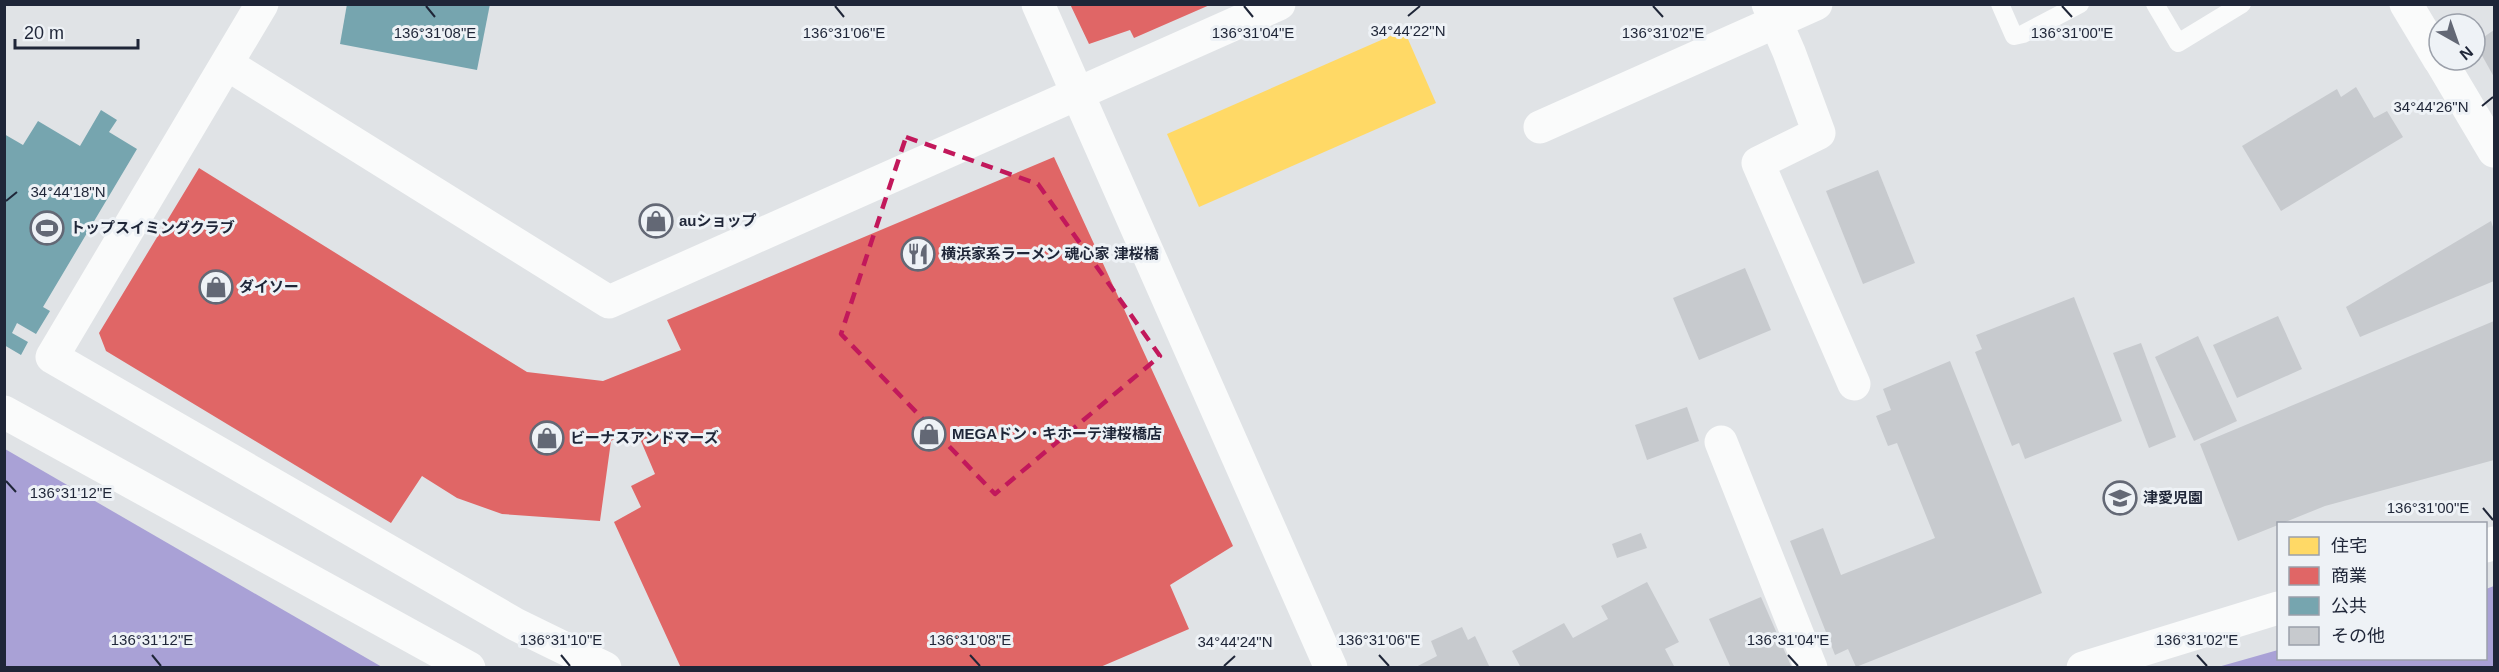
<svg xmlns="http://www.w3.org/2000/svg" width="2499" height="672" font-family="Helvetica,'Noto Sans JP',sans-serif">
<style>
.water{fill:#a9a1d6}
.homes{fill:#ffd966}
.shops{fill:#e06666}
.public{fill:#76a5af}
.building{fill:#c7cace}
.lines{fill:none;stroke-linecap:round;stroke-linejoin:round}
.service{stroke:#fafbfb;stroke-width:18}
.minor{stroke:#fafbfb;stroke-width:33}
.tertiary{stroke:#fafbfb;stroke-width:33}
.marked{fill:none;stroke:#c2185b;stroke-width:4.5;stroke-dasharray:12 8;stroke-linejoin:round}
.ticks{fill:none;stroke:#1f2638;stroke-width:2}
.labels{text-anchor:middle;stroke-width:6;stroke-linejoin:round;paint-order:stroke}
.poi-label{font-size:15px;font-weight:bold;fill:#1f2638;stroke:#eef2f6;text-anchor:start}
.ticks-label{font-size:15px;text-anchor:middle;fill:#1f2638;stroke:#eef2f6;stroke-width:6;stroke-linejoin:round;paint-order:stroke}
</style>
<rect width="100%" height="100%" fill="#e0e3e6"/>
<g class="water">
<polygon points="5,449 382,667 5,667"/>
<polygon points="2494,586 2494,667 2218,667 2278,650 2278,658 2486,658 2486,589"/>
</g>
<polygon class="homes" points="1404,30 1436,103 1199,207 1167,134"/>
<g class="shops">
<polygon points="1070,4 1212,4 1134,38 1130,30 1089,44"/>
<polygon points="1054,157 1233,546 1170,585 1189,629 1098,668 681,668 614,522 641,507 631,486 655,474 635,427 611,441 600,521 502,514 457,498 422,476 391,523 106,351 99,333 199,168 527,372 603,381 681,350 667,320"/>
</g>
<g class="public">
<polygon points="347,4 490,4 477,70 340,44"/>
<polygon points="101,110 117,120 109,132 137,149 43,307 50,311 36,334 17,323 12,333 28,342 21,355 4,345 4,134 23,145 38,121 80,146"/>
</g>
<g class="building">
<polygon points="2494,30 2494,77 2475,43"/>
<polygon points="2356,87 2374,118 2387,111 2403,137 2281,211 2242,146 2337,89 2341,97"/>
<polygon points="1878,170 1915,263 1863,284 1826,191"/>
<polygon points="2491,221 2494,230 2494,281 2360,337 2346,307"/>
<polygon points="1745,268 1771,330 1699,360 1673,298"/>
<polygon points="2074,297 2122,421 2025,459 2019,443 2012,446 1975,352 1982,349 1976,335"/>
<polygon points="2278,316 2302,369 2237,398 2213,345"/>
<polygon points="2494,321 2494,460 2325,506 2238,541 2200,444"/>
<polygon points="2198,336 2237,421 2194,441 2155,357"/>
<polygon points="2141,343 2176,437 2149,448 2113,353"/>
<polygon points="1950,361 2042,593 1856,667 1848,649 1835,655 1790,541 1823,528 1841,575 1935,538 1897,443 1888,446 1876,416 1891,410 1883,389"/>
<polygon points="1687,407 1699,441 1647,460 1635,425"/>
<polygon points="1641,533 1647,548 1617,558 1612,544"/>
<polygon points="1647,582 1679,642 1665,649 1675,668 1521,668 1512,651 1564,623 1573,638 1608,619 1601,606"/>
<polygon points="1761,597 1792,668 1731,668 1709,619"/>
<polygon points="1462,627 1468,640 1475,636 1490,668 1414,668 1437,656 1431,641"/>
</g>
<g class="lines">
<g class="service">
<polyline points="2000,4 2014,36 2023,34 2080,4"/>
<polyline points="2155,4 2178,43 2242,4"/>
</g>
<g class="minor">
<polyline points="262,4 52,357 515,624 605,668"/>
<polyline points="1038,4 1331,668"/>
<polyline points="1768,4 1789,52 1819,133 1758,163 1854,384"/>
<polyline points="227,64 609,302 1279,4"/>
<polyline points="1540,127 1816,4"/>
<polyline points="4,412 469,668"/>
<polyline points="1721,442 1811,668"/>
<polyline points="2486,546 2494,543"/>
<polyline points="2083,668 2278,608"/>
</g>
<g class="tertiary">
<polyline points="2406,4 2439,59"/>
<polyline points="2440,60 2494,151"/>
</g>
</g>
<path class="marked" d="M906 137 1038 184 1160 356 995 494 841 334Z"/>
<path class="ticks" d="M426 6 435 17M835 6 844 17M1244 6 1253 17M1653 6 1663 17M2062 6 2072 17M1408 16 1420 6M2482 106 2493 97M6 201 17 192M6 481 16 492M2483 508 2493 520M152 655 161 666M561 655 570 666M970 655 980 666M1379 655 1389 666M1788 655 1798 666M2197 655 2207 666M1224 666 1235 656"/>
<defs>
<g id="shop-ring" transform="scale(1.725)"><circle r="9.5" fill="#eef2f6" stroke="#636875" stroke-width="1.5"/><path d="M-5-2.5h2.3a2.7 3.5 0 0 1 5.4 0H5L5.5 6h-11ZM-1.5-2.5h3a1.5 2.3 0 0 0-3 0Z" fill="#636875"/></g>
<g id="stadium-ring" transform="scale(1.725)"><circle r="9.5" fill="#eef2f6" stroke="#636875" stroke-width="1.5"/><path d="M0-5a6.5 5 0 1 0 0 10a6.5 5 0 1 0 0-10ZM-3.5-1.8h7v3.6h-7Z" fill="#636875"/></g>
<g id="restaurant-ring" transform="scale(1.725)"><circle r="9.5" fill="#eef2f6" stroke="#636875" stroke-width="1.5"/><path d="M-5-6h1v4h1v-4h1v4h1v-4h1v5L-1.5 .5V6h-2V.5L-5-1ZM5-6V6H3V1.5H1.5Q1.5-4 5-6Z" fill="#636875"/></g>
<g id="school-ring" transform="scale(1.725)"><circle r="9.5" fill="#eef2f6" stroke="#636875" stroke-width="1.5"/><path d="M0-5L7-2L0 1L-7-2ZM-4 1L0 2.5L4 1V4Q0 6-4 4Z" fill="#636875"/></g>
</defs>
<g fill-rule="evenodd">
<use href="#shop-ring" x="656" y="221"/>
<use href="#stadium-ring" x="47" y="228"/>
<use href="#restaurant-ring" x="918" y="254"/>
<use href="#shop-ring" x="216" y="287"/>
<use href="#shop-ring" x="929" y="434"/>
<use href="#shop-ring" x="547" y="438"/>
<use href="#school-ring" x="2120" y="498"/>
</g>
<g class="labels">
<g class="poi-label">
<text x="679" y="226">auショップ</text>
<text x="70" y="233">トップスイミングクラブ</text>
<text x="941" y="259">横浜家系ラーメン 魂心家 津桜橋</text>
<text x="239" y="292">ダイソー</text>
<text x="952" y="439">MEGAドン・キホーテ津桜橋店</text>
<text x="570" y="443">ビーナスアンドマーズ</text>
<text x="2143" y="503">津愛児園</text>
</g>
</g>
<g class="ticks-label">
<text x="1408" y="36">34°44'22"N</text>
<text x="435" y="38">136°31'08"E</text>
<text x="844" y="38">136°31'06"E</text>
<text x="1253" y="38">136°31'04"E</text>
<text x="1663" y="38">136°31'02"E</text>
<text x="2072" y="38">136°31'00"E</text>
<text x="2431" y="112">34°44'26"N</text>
<text x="68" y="197">34°44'18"N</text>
<text x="71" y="498">136°31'12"E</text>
<text x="2428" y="513">136°31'00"E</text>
<text x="152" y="645">136°31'12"E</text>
<text x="561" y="645">136°31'10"E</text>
<text x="970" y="645">136°31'08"E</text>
<text x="1379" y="645">136°31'06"E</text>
<text x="1788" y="645">136°31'04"E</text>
<text x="2197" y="645">136°31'02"E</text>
<text x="1235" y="647">34°44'24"N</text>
</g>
<rect width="2499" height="672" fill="none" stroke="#1f2638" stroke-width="12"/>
<rect x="2277" y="522" width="210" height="138" fill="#eef2f6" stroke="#9ba0aa" stroke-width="1.5"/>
<rect x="2289" y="537" width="30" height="18" fill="#ffd966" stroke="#9ba0aa" stroke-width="1.5"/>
<text x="2331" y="552" font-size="18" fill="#1f2638">住宅</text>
<rect x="2289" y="567" width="30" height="18" fill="#e06666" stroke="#9ba0aa" stroke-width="1.5"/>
<text x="2331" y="582" font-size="18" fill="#1f2638">商業</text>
<rect x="2289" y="597" width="30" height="18" fill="#76a5af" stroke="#9ba0aa" stroke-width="1.5"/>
<text x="2331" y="612" font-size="18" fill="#1f2638">公共</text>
<rect x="2289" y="627" width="30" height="18" fill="#c7cace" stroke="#9ba0aa" stroke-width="1.5"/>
<text x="2331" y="642" font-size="18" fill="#1f2638">その他</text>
<g transform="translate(2457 42) rotate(140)"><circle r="28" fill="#eef2f6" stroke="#9ba0aa" stroke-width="1.5"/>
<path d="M0-4.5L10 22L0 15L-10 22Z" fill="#636875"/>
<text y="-9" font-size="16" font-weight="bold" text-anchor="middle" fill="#1f2638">N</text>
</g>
<path d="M15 39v9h123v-9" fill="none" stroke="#1f2638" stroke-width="3"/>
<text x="24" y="39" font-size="18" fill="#1f2638" stroke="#eef2f6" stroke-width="4.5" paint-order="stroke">20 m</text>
</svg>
